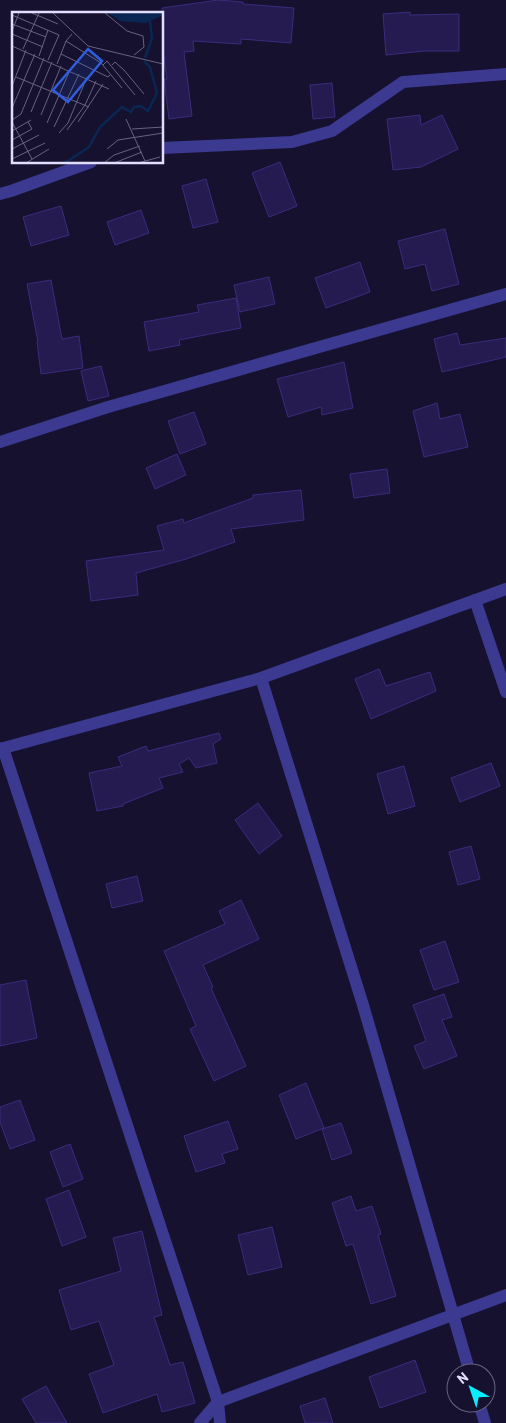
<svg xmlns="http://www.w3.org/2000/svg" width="506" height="1423" font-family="Barlow,sans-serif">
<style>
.building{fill:#251b50;stroke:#3b2c7e}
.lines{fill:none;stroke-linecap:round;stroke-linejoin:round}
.minor{stroke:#3b3990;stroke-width:12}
.inset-river{fill:none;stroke:#0a2754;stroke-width:2.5}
.inset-road{fill:none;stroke:#676382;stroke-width:1}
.view{fill:#315cdc;fill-opacity:0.15;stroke:#315cdc;stroke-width:2.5}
.inset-edge{fill:none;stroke:#e1deff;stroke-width:2.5}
</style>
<rect width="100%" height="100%" fill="#15112e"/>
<g class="building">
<polygon points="218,0 243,2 243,4 294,8 291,43 241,39 241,44 193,41 194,51 184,52 192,116 169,119 164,79 167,79 162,45 162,8"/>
<polygon points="410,12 410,15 459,14 459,51 424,51 386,55 383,14"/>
<polygon points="332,83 335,117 313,119 310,85"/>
<polygon points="420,115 421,125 442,115 458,149 421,167 393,170 387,119"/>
<polygon points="280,162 297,206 269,217 252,173"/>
<polygon points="206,179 218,222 193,228 182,186"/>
<polygon points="61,206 69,235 31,246 23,217"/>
<polygon points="141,210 149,233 115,245 107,222"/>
<polygon points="445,229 459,284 432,291 425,264 405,269 398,241"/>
<polygon points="360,262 370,292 326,308 315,278"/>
<polygon points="269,277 275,304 240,312 234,285"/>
<polygon points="51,280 62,339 79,336 83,368 41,374 37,342 38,342 27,284"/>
<polygon points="236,298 241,328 179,340 180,345 149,351 144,322 199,312 197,305"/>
<polygon points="457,333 460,345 506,338 506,357 442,372 434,339"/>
<polygon points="344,362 353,408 322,415 321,407 288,417 277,379"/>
<polygon points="101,366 109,396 88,401 81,371"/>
<polygon points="437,403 440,419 460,414 468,447 424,457 413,411"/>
<polygon points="194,412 206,444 180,454 168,421"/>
<polygon points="177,454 186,475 155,489 146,468"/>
<polygon points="387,469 390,493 354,498 350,474"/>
<polygon points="301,490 304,520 231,529 235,542 186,559 136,573 138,595 91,601 86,561 164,550 157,526 183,519 184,523 253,498 253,495"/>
<polygon points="379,669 386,686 430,672 436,691 371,719 355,679"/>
<polygon points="219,733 221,739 213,744 217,763 196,768 189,758 179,764 183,772 159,778 163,788 123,804 123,806 97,811 89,773 122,766 118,757 146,746 148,751"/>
<polygon points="491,763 500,786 460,802 451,778"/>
<polygon points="404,766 415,806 388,814 377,774"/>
<polygon points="258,803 282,836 259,854 235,820"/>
<polygon points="471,846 480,879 458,885 449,852"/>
<polygon points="137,876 143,901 112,908 106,884"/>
<polygon points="241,900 259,939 203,965 213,987 211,988 246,1066 214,1081 190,1029 196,1026 164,951 225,924 219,911"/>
<polygon points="445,941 459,982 434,990 420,950"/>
<polygon points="26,980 37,1038 0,1046 0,985"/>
<polygon points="444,994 452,1017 442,1020 457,1056 424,1069 414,1046 426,1041 413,1005"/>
<polygon points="306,1083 324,1128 296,1139 279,1095"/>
<polygon points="20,1100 35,1140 10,1149 0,1122 0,1107"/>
<polygon points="228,1121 238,1149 222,1154 225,1163 196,1172 184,1136"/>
<polygon points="341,1123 352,1153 332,1160 322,1129"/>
<polygon points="70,1144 83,1179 63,1187 50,1152"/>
<polygon points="69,1190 86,1237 62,1246 46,1199"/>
<polygon points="351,1196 356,1211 372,1206 381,1234 378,1235 396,1296 371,1304 353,1244 346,1246 332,1203"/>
<polygon points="272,1227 282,1267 248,1275 238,1235"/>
<polygon points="142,1231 162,1315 154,1317 170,1365 183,1362 195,1403 162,1412 157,1394 103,1413 89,1374 114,1365 99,1321 71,1330 59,1290 121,1271 113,1238"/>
<polygon points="415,1360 426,1392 380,1408 369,1377"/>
<polygon points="46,1386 67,1423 36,1423 22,1399"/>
<polygon points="325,1398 333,1423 305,1423 300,1406"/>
</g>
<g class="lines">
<g class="minor">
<polyline points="162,148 292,142 332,131 403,82 506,74"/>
<polyline points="0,194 11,191 91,162"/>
<polyline points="0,442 108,407 506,294"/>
<polyline points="475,600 506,692"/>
<polyline points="261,678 363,1005 470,1373"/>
<polyline points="3,748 218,1402 220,1423"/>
<polyline points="0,749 261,678 506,589"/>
<polyline points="479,1403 485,1423"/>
<polyline points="200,1423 218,1402 506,1295"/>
</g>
</g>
<g transform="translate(12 12)">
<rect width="151" height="151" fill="#15112e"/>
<path d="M96 1H151V3L134 11 108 9Z" fill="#0a2754"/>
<path class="inset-river" d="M133 46 140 26 138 9M53 151 77 135 88 115 110 95 119 100 122 95 129 94 136 99 145 81 138 55 132 49"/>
<path class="inset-road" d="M20 1 46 12M41 1 76 34 151 52M93 1 115 19 131 24 132 35 122 43M0 3 47 23 36 48M0 12 34 25M0 19 7 1M0 22 31 35M54 29 89 51 110 76M0 34 97 77M11 37 27 1M49 42 96 65 98 63M27 44 36 18M45 52 54 29 60 22M91 53 95 49 123 83M100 53 103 50 112 58 132 82M4 65 77 95M0 74 14 38M0 96 23 42M19 100 40 50M29 103 49 54M114 107 133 149M0 108 9 102 32 46M0 110 20 147M66 110 91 72M35 111 58 58M42 115 67 62M120 117 151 115M55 118 73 93 84 69M0 119 19 108M47 121 56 111 75 65M0 128 20 117 16 110M0 137 27 123M95 137 106 128 151 121M0 147 33 131M14 151 37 137M92 151 102 143 128 134M102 151 130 140M126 151 148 145"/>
<path class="view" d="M76 37 90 49 56 90 41 78Z"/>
<rect width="151" height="151" class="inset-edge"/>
</g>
<g transform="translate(471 1388) rotate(320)"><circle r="24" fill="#15112e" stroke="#676382"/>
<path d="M0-4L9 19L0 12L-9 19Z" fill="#0aecff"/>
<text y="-8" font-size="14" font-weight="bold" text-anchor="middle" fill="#e1deff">N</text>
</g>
</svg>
